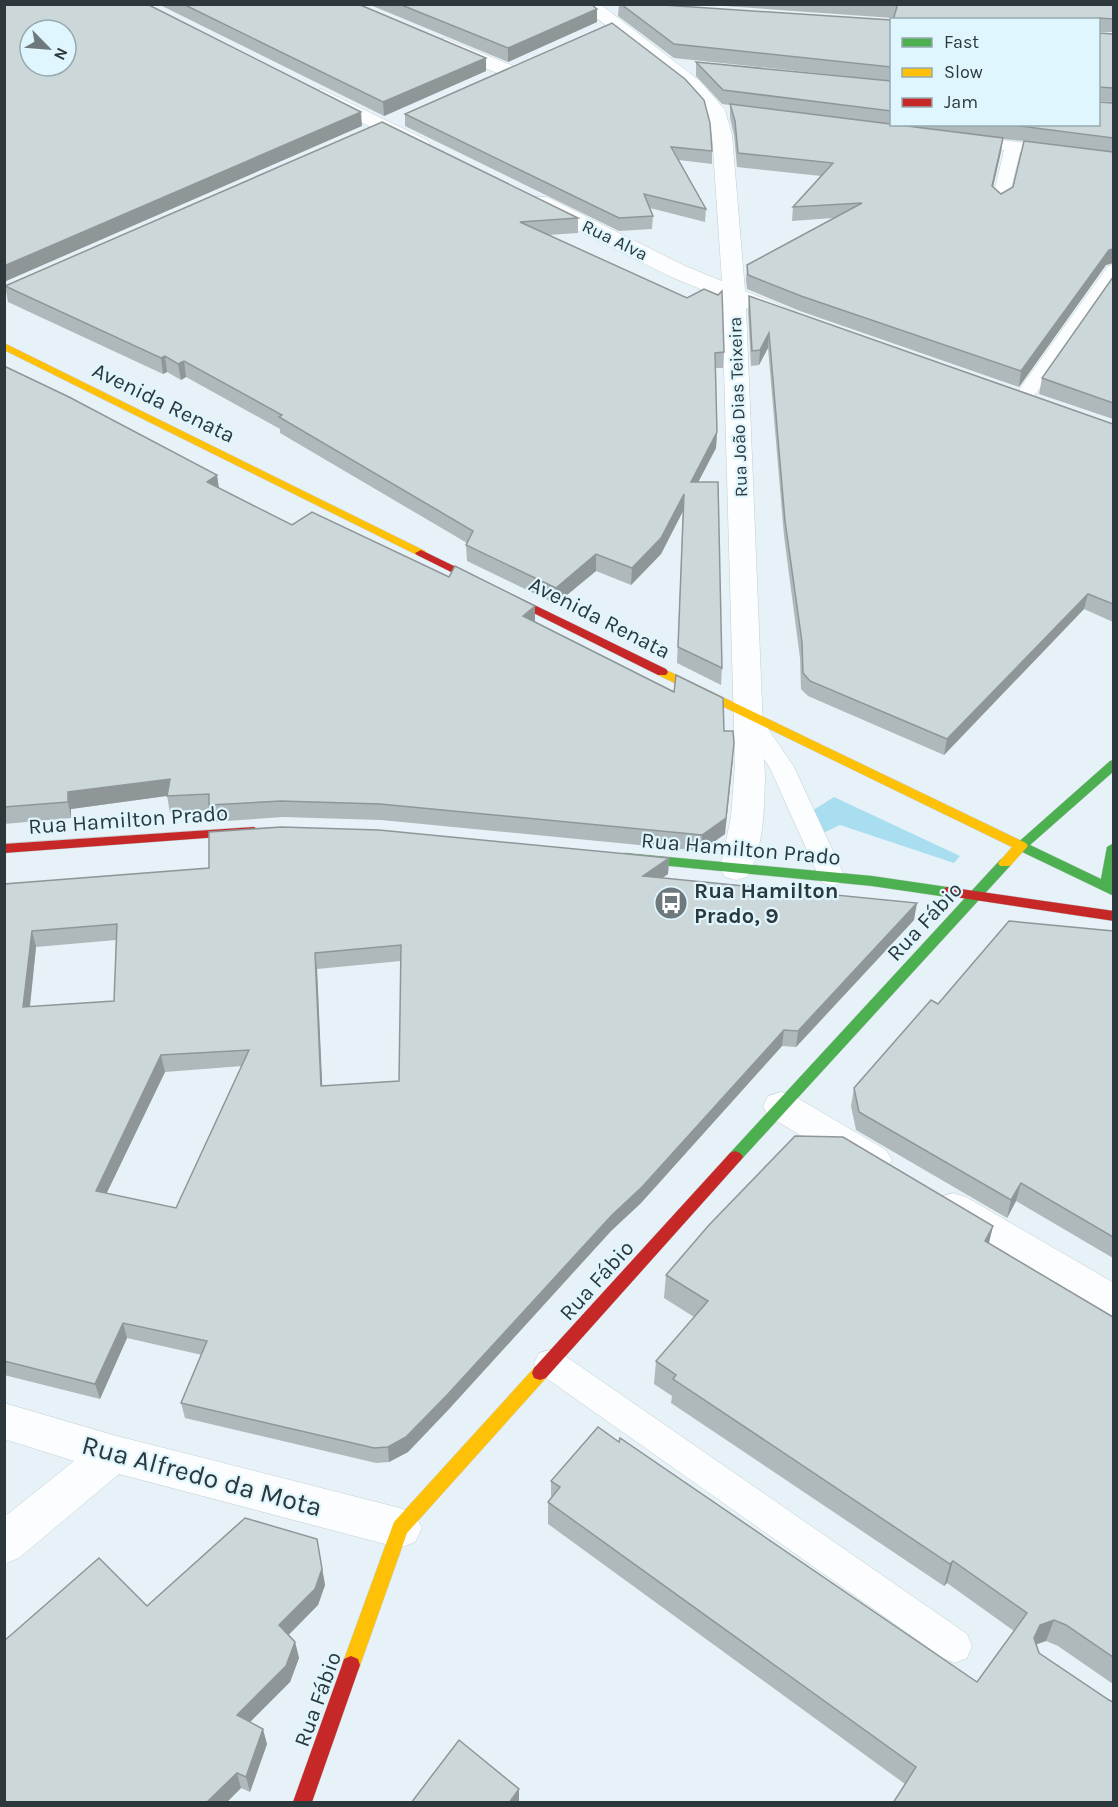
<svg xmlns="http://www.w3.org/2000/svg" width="1118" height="1807" font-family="Karla,sans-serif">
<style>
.green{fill:#a8deef}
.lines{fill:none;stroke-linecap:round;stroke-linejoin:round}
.lane-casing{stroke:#c3ced2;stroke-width:1}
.street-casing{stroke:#c3ced2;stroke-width:1}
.fast-casing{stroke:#c3ced2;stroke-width:1}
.slow-casing{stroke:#c3ced2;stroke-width:1}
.jam-casing{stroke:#c3ced2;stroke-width:1}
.lane{fill:#fbfdfe;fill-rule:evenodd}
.street{fill:#fbfdfe;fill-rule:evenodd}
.fast{fill:#4caf50;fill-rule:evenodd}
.slow{fill:#ffc107;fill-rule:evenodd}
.jam{fill:#c62828;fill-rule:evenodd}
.wall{fill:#afb9bb;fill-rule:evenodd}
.shaded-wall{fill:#8f9698}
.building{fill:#ccd7d9;stroke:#8f9698;stroke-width:1.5;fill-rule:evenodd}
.labels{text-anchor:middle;stroke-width:4.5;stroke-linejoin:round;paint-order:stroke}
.far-street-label{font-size:18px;fill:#2c383b;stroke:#dff6fe}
.street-label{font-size:22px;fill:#2c383b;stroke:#dff6fe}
.poi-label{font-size:22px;font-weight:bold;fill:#2c383b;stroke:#dff6fe;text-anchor:start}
.near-street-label{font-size:27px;fill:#2c383b;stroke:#dff6fe}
</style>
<rect width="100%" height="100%" fill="#e6f2f7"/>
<polygon class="green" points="834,797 960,856 954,863 840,825 815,837 807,814"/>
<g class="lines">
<g class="lane-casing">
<g id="lane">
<polygon points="969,136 1114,154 1114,164 1020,152 1008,201 1000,206 992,201 1004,150 963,144 961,141"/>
<polygon points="1114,265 1114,283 1030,402 1016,402 1013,398 1016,394 1108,266"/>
<polygon points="748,709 756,711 794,767 845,877 841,883 832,886 823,883 819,877 770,768 736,716 740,711"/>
<polygon points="550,1350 561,1353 967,1634 972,1646 967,1658 955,1663 943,1658 539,1373 534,1363 539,1353"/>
</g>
</g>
<g class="street-casing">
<g id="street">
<path d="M579 4H600L700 81 725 110 732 135 745 291 797 312 801 317 797 322H781L746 308 765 778C764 809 764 849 747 877L736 880 725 877 720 869 731 817 735 764 722 298 669 276 531 207 528 202 531 197H547L685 266 722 281 712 135 705 111 686 89Z"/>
<polygon points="444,38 516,67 519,71 509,77 502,75 437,48 434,44"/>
<polygon points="321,89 427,140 430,144 427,148 413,148 314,99 311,95 314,91"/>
<polygon points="781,1092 794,1096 886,1150 892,1160 886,1170 873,1175 860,1170 768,1116 763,1106 768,1096"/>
<polygon points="953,1193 966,1197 1114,1283 1114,1319 1100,1315 940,1219 934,1208 940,1197"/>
<polygon points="4,1403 113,1435 400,1508 415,1514 422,1528 415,1542 400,1548 119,1474 19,1558 4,1564 4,1517 74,1461 4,1439"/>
</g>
</g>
<g class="fast-casing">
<g id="fast">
<polygon points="1114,760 1114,771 1030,845 1101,879 1107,847 1114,843 1114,896 1016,849 1014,846 1110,761"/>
<polygon points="625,853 872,876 947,887 954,892 947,897 872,886 620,861 618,858 620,855"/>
<polygon points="1005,858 1012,863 1010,866 740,1161 735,1163 730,1161 727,1157 730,1153 1000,860"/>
</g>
</g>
<g class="slow-casing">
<g id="slow">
<polygon points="4,343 425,551 427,553 421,556 417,555 4,350"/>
<polygon points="662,668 1026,843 1028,846 1010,866 1000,866 998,863 1012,847 658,675 656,672"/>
<polygon points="540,1366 546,1368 548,1373 546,1378 407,1533 358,1671 351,1674 344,1671 342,1665 394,1522 534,1368"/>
</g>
</g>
<g class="jam-casing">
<g id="jam">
<polygon points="421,550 666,669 668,672 666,675 658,675 417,555 415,553"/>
<polygon points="254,827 261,831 259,834 4,853 4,844"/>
<polygon points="947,887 1114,911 1114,921 942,895 940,892"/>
<polygon points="735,1151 740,1153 743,1157 740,1161 546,1378 540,1380 534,1378 532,1373 534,1368 730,1153"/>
<polygon points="351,1656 358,1659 360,1665 312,1802 293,1802 342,1665 344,1659"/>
</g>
</g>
<use href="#lane" class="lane"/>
<use href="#street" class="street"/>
<use href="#fast" class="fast"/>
<use href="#slow" class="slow"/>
<use href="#jam" class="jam"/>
</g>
<g class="wall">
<polygon points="158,4 359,4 486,58 486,71 384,116"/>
<polygon points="368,4 591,4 597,9 597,22 508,62"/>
<polygon points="619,4 648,4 891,20 891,81 674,58 618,16"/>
<path d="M696 4H1113V32H1099V33L1113 34V102L1099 101V102L1113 103V263L1106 265 1019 387 800 311 747 289 746 280 747 265 833 218 792 221 793 207 821 176 737 167 734 135 730 118V105L722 104 696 76V62L891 81V124H1098L893 18ZM1003 139 1024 141 1013 187 1001 194 993 187Z"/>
<polygon points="405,114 712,151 712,164 679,160 706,209 705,222 650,208 653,216 652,229 619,231 405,126"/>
<polygon points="382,122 578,218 578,233 549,235 724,352 723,368 715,368 717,432 716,448 698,482 722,668 721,685 677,663 683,511 661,554 631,585 596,571 556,604 467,561 466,545 467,543 280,433 280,429 186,377 181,380 167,372 163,374 8,302 5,286"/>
<polygon points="1113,277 1113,419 1039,394 1042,378"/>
<polygon points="749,296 1113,424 1113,622 1084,609 944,755 808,696 801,689 800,658 784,536 768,348 759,365 751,366 748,311"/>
<polygon points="4,366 217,475 219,488 292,525 535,622 725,834 701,851 381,820 283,817 211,822 210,810 170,813 167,796 71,809 71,818 4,824"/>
<path d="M669 858 668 874 662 878 914 920 796 1047 782 1046 641 1203 611 1231 449 1409 408 1452 389 1462 376 1463 185 1418 181 1403 202 1355 127 1338 100 1399 4 1375V884ZM116 940 114 1001 30 1007 36 947ZM401 961 399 1081 322 1086 317 969ZM242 1066 176 1208 106 1194 165 1072Z"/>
<polygon points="1113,931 1113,1258 1016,1201 1007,1218 856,1130 851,1106 854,1088 938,1004"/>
<polygon points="993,1226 989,1243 1113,1317 1113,1684 1058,1646 1046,1641 1036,1644 905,1784 548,1524 548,1502 551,1497 551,1481 977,1682 1014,1631 947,1583 944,1586 671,1403 672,1396 654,1384 656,1361 694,1317 664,1298 666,1275"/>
<polygon points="317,1539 325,1585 318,1605 289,1635 295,1642 299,1658 290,1682 250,1722 267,1744 250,1792 241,1788 226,1803 4,1803 147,1606"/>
</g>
<g class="shaded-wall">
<polygon points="597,9 597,22 508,62 508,48"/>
<polygon points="486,58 486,71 384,116 383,102"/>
<polygon points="361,112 362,126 4,282 4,266"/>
<polygon points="1003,138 1001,152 990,200 992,186"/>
<polygon points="1113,249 1113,263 1106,265 1019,387 1021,371 1109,250"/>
<polygon points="769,333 768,348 759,365 760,350"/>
<polygon points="165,356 167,372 163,374 161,358"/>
<polygon points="184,361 186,377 181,380 178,364"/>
<polygon points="717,432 716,448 690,498 691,482"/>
<polygon points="217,475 219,490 207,482"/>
<polygon points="684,494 683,511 661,554 631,585 632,568"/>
<polygon points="596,554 596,571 556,604 556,588"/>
<polygon points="1088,594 1084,609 944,755 947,739"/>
<polygon points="535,606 535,622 523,616"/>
<polygon points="733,759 725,834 701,851 702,835"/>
<polygon points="170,779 173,795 71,809 71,818 68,802 68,792"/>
<polygon points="669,858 668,874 642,892 643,876"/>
<polygon points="917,903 914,920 796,1047 798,1031"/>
<polygon points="32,931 36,947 28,1023 23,1007"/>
<polygon points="315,953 317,969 323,1102 321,1086"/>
<polygon points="784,1030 782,1046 641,1203 611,1231 449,1409 408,1452 389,1462 388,1447 612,1215"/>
<polygon points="161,1055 165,1072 100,1207 96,1191"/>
<polygon points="1021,1183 1016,1201 1007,1218 1011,1200"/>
<polygon points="993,1226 987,1250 985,1241"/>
<polygon points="123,1323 127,1338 100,1399 95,1384"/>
<polygon points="317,1539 325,1585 318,1605 282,1641 279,1625"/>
<polygon points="953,1561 947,1583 944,1586 950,1564"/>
<polygon points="1054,1620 1046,1641 1032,1646 1034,1638 1040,1625"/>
<polygon points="295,1642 299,1658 290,1682 241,1731 237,1715"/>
<polygon points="263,1729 267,1744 250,1792 246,1777"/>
<polygon points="237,1773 241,1788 226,1803 206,1803"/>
<polygon points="519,1789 519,1803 509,1803"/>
</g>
<g class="building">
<path d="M4 4H147L361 112 4 266ZM30 30H66V66H30Z"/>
<polygon points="183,4 358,4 486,58 383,102"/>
<polygon points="399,4 591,4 597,9 508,48"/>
<polygon points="621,4 648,4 891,20 891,67 674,44"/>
<polygon points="892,4 1113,4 1113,19 1099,18 1099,33 1113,34 1113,88 1099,87 1099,102 1113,103 1113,138 1004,124 1098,124 1098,20 893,20 897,7 895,5"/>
<polygon points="612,23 685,79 704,100 710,123 712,151 671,147 706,209 644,194 653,216 619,218 405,114"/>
<polygon points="696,62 891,81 891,111 723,90"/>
<polygon points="730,104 1003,138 992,186 1001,194 1013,187 1024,141 1113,152 1113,249 1109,250 1021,371 801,296 748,275 747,265 862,203 793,207 833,163 738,153 735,121"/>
<polygon points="382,122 578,218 520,222 687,298 704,289 718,295 722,291 724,352 715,353 717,432 691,482 718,482 722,668 678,647 684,494 661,538 632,568 596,554 556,588 466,545 473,531 279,417 282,415 184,361 178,364 165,356 161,358 5,286"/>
<polygon points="1113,277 1113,403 1042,378"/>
<polygon points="749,296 1113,424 1113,604 1088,594 947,739 810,681 803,673 802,642 785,521 769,333 760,350 752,351"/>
<polygon points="4,366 69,397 217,475 207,482 292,525 312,512 449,577 455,566 535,606 523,616 674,692 676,675 723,698 724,731 733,731 734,743 726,818 702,835 380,804 281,801 209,805 209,794 167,796 170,779 68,792 68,802 4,807"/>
<path d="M281 827 379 830 669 858 643 876 917 903 798 1031 784 1030 642 1187 612 1215 448 1394 406 1437 388 1447 374 1448 181 1403 207 1341 123 1323 95 1384 4 1361V884L209 868V832ZM117 924 114 1001 23 1007 32 931ZM401 945 399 1081 321 1086 315 953ZM249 1050 176 1208 96 1191 161 1055Z"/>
<polygon points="1009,921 1113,931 1113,1237 1021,1183 1011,1200 859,1112 854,1088 931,1000 938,1004"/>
<polygon points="795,1136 843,1137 993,1226 985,1241 1113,1317 1113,1657 1066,1625 1054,1620 1040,1625 1034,1638 1039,1653 1109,1700 1113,1702 1113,1803 893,1803 916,1767 548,1502 560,1487 551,1481 598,1427 619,1442 620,1438 977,1682 1027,1613 953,1561 950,1564 673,1379 676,1375 656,1361 708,1301 666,1275 709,1225"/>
<polygon points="245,1518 317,1539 322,1569 315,1589 279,1625 295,1642 286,1666 237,1715 263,1729 246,1777 237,1773 206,1803 4,1803 4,1641 99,1558 147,1606"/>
<polygon points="459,1740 519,1789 509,1803 411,1803"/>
</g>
<defs>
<g id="bus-disc" transform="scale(1.725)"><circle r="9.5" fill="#6d797d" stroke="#dff6fe"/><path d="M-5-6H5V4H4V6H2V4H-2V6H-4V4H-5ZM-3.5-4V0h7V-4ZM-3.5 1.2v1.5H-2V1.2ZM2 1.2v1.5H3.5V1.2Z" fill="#fff"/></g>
</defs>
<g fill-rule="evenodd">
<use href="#bus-disc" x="671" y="903"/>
</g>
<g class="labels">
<g class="far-street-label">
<text transform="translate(615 240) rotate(26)" y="6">Rua Alva</text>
<text transform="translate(738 407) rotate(-92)" y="6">Rua João Dias Teixeira</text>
</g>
<g class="street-label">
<text transform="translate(164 402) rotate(26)" y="8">Avenida Renata</text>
<text transform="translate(600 617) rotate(27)" y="8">Avenida Renata</text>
<text transform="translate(128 819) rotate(-4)" y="8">Rua Hamilton Prado</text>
<text transform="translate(741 848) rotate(5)" y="8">Rua Hamilton Prado</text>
<text transform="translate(924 921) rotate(-47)" y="8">Rua Fábio</text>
<text transform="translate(596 1280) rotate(-48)" y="8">Rua Fábio</text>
<text transform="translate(317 1699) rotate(-70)" y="8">Rua Fábio</text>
</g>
<g class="poi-label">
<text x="694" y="898">Rua Hamilton<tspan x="694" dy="25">Prado, 9</tspan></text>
</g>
<g class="near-street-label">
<text transform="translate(202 1476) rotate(15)" y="9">Rua Alfredo da Mota</text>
</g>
</g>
<rect width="1118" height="1807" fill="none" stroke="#2c383b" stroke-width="12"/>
<rect x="890" y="18" width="210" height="108" fill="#dff6fe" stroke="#97aab0" stroke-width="1.5"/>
<rect x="902" y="38" width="30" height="9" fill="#4caf50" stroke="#97aab0" stroke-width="1.5"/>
<text x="944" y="48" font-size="18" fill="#2c383b">Fast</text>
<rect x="902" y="68" width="30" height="9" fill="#ffc107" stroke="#97aab0" stroke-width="1.5"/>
<text x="944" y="78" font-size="18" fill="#2c383b">Slow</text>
<rect x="902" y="98" width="30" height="9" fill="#c62828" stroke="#97aab0" stroke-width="1.5"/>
<text x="944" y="108" font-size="18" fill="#2c383b">Jam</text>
<g transform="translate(48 48) rotate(115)"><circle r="28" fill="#dff6fe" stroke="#97aab0" stroke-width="1.5"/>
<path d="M0-4.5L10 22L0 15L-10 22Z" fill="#6d797d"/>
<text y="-9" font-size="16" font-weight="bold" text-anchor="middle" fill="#2c383b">N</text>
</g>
</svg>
